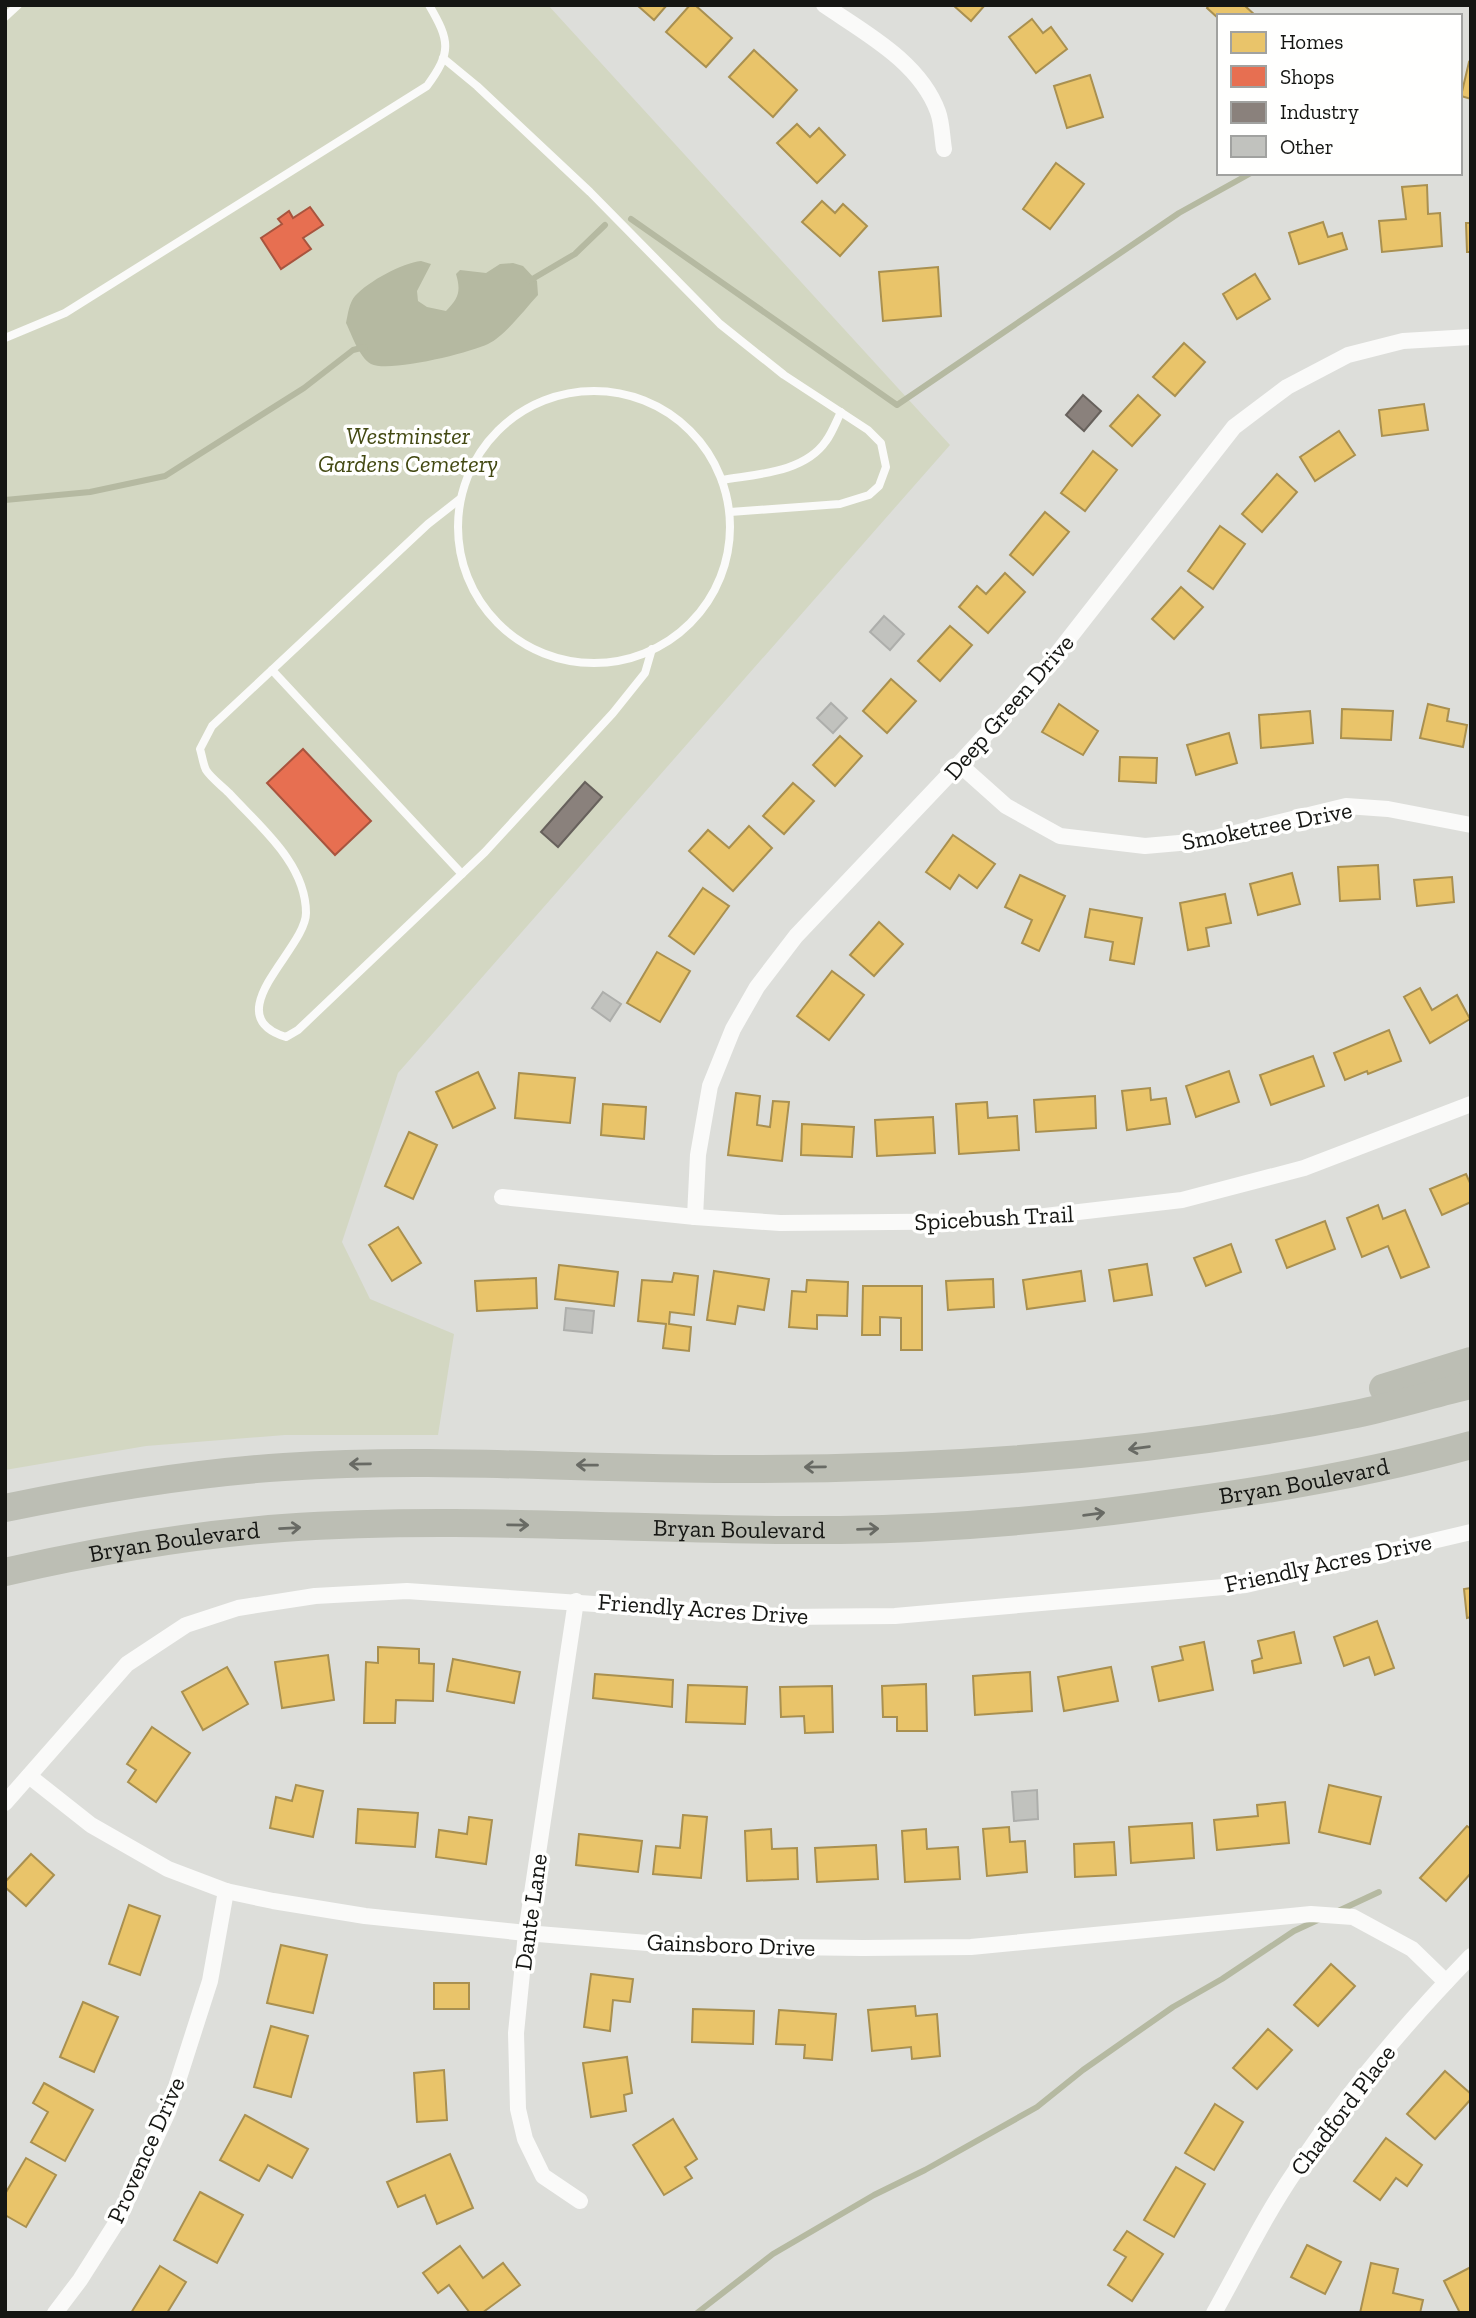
<svg xmlns="http://www.w3.org/2000/svg" width="1476" height="2318" font-family="'Zilla Slab',serif">
<style>
.green{fill:#d3d7c2}
.water{fill:#b5b9a1}
.homes{fill:#e9c46a;stroke:#a99050;stroke-width:2}
.shops{fill:#e76f51;stroke:#a8543e;stroke-width:2}
.industry{fill:#8a817c;stroke:#67615c;stroke-width:2}
.lines{fill:none;stroke-linecap:round;stroke-linejoin:round}
.stream{stroke:#b5b9a1;stroke-width:6}
.building{fill:#c1c2be;stroke:#adaeab;stroke-width:2}
.service{stroke:#fafaf9;stroke-width:8}
.minor{stroke:#fafaf9;stroke-width:16}
.motorway{stroke:#bcbeb4;stroke-width:28}
.oneway{stroke:#686a64}
.labels{text-anchor:middle;stroke-width:7;stroke-linejoin:round;paint-order:stroke}
.park-label{font-size:24px;font-style:italic;fill:#434912;stroke:#fffffe}
.street-label{font-size:24px;fill:#151613;stroke:#fffffe}
</style>
<rect width="100%" height="100%" fill="#dddeda"/>
<polygon class="green" points="5,5 548,5 950,445 398,1073 342,1242 370,1299 454,1334 438,1435 285,1435 146,1446 5,1470"/>
<path class="water" d="M421 261 431 264 417 291 418 301 427 307 446 311C459 298 461 291 456 274L460 270 486 273 500 264 513 263 523 266 537 281 538 295C525 309 505 336 488 344 469 353 389 373 371 364 359 357 352 335 346 323 348 314 349 303 355 296 369 281 402 263 421 261Z"/>
<g class="homes">
<polygon points="637,5 667,5 654,20"/>
<polygon points="690,5 695,5 732,38 706,67 666,32"/>
<polygon points="953,5 985,5 971,21"/>
<polygon points="1209,5 1244,5 1256,16 1219,16 1219,19 1207,8"/>
<polygon points="1032,19 1043,33 1051,27 1067,49 1036,73 1009,37"/>
<polygon points="754,50 797,90 773,117 729,77"/>
<polygon points="1469,62 1471,63 1471,99 1461,96"/>
<polygon points="1090,75 1103,117 1067,128 1054,86"/>
<polygon points="797,124 810,137 819,128 845,155 817,183 777,143"/>
<polygon points="1056,163 1084,184 1050,229 1023,209"/>
<polygon points="1427,185 1428,214 1440,213 1442,246 1382,252 1379,221 1406,219 1402,187"/>
<polygon points="822,201 835,213 843,204 867,226 840,256 802,222"/>
<polygon points="1323,222 1328,237 1342,233 1347,249 1299,264 1289,233"/>
<polygon points="1466,223 1471,223 1471,252 1467,252"/>
<polygon points="938,267 941,316 883,321 879,272"/>
<polygon points="1255,274 1270,299 1237,319 1223,294"/>
<polygon points="1184,343 1205,362 1175,396 1153,377"/>
<polygon points="1138,395 1160,415 1132,446 1110,426"/>
<polygon points="1424,404 1428,430 1382,436 1379,410"/>
<polygon points="1339,431 1355,455 1315,481 1300,457"/>
<polygon points="1093,451 1117,470 1085,511 1061,493"/>
<polygon points="1277,474 1297,492 1262,532 1242,514"/>
<polygon points="1045,512 1069,532 1033,575 1010,555"/>
<polygon points="1220,526 1245,544 1213,589 1188,571"/>
<polygon points="1005,573 1025,592 988,633 959,607 977,586 986,594"/>
<polygon points="1181,587 1203,607 1174,639 1152,619"/>
<polygon points="950,626 972,645 940,681 918,661"/>
<polygon points="891,679 916,701 887,733 863,711"/>
<polygon points="1059,704 1098,731 1083,755 1042,732"/>
<polygon points="1428,704 1449,709 1447,721 1467,725 1463,747 1420,738"/>
<polygon points="1342,709 1393,711 1391,740 1341,738"/>
<polygon points="1310,711 1313,743 1261,748 1259,715"/>
<polygon points="1229,733 1237,763 1196,775 1187,745"/>
<polygon points="840,736 862,756 835,786 813,765"/>
<polygon points="1120,757 1157,758 1156,783 1119,781"/>
<polygon points="793,783 814,801 784,834 763,816"/>
<polygon points="749,826 772,848 733,891 689,851 708,830 729,848"/>
<polygon points="953,835 995,864 977,888 959,875 950,889 926,872"/>
<polygon points="1378,865 1380,899 1340,901 1338,867"/>
<polygon points="1292,873 1300,904 1258,915 1250,884"/>
<polygon points="1020,875 1065,896 1039,951 1022,943 1032,920 1005,907"/>
<polygon points="1452,877 1454,902 1417,906 1414,880"/>
<polygon points="703,888 729,906 694,954 669,936"/>
<polygon points="1225,894 1231,923 1206,928 1209,946 1188,950 1180,903"/>
<polygon points="1090,909 1142,918 1134,964 1110,960 1113,942 1085,937"/>
<polygon points="879,922 903,944 874,976 850,955"/>
<polygon points="657,952 690,971 660,1022 627,1003"/>
<polygon points="832,971 864,995 829,1040 797,1016"/>
<polygon points="1420,988 1432,1010 1457,995 1470,1019 1430,1043 1404,997"/>
<polygon points="1389,1030 1401,1061 1368,1074 1367,1071 1345,1080 1334,1053"/>
<polygon points="1313,1056 1324,1086 1271,1105 1260,1075"/>
<polygon points="1229,1071 1239,1102 1196,1117 1186,1086"/>
<polygon points="478,1072 495,1108 453,1128 436,1092"/>
<polygon points="519,1073 575,1078 570,1123 515,1118"/>
<polygon points="1150,1088 1151,1100 1166,1098 1170,1124 1127,1130 1122,1091"/>
<polygon points="736,1093 760,1096 757,1125 770,1127 773,1101 789,1102 782,1161 728,1155"/>
<polygon points="1095,1096 1096,1128 1036,1132 1034,1100"/>
<polygon points="987,1102 988,1118 1017,1116 1019,1150 959,1154 956,1104"/>
<polygon points="603,1104 646,1107 644,1139 601,1135"/>
<polygon points="933,1117 935,1153 877,1156 875,1120"/>
<polygon points="802,1124 854,1127 852,1157 801,1155"/>
<polygon points="409,1132 437,1145 413,1199 385,1186"/>
<polygon points="1466,1174 1471,1185 1471,1202 1442,1215 1430,1189"/>
<polygon points="1378,1205 1383,1219 1405,1210 1429,1267 1401,1278 1388,1246 1362,1257 1347,1218"/>
<polygon points="1325,1221 1335,1249 1287,1268 1276,1240"/>
<polygon points="398,1227 421,1263 392,1281 369,1245"/>
<polygon points="1231,1244 1241,1272 1206,1286 1194,1258"/>
<polygon points="1147,1264 1152,1295 1114,1301 1109,1270"/>
<polygon points="559,1265 618,1272 614,1306 555,1299"/>
<polygon points="714,1271 769,1279 764,1310 738,1306 735,1324 707,1320"/>
<polygon points="1081,1271 1085,1301 1027,1309 1023,1280"/>
<polygon points="674,1273 698,1276 694,1315 670,1312 669,1324 691,1327 689,1351 663,1348 666,1324 638,1321 642,1280 672,1282"/>
<polygon points="536,1278 537,1308 477,1311 475,1281"/>
<polygon points="993,1279 994,1307 948,1310 946,1281"/>
<polygon points="807,1280 848,1282 847,1316 817,1315 817,1329 789,1327 792,1291 806,1292"/>
<polygon points="863,1286 922,1286 922,1350 901,1350 901,1318 880,1317 880,1335 862,1335"/>
<polygon points="1471,1588 1471,1617 1467,1618 1464,1589"/>
<polygon points="1377,1621 1394,1668 1375,1675 1369,1657 1344,1666 1334,1637"/>
<polygon points="1294,1632 1301,1663 1254,1673 1252,1661 1262,1658 1258,1641"/>
<polygon points="1204,1642 1213,1690 1159,1701 1152,1667 1183,1660 1180,1647"/>
<polygon points="378,1647 419,1649 419,1663 434,1664 433,1701 396,1700 395,1723 364,1723 366,1662 378,1663"/>
<polygon points="328,1655 334,1700 282,1708 275,1662"/>
<polygon points="453,1659 520,1672 514,1703 447,1691"/>
<polygon points="227,1667 248,1704 203,1730 182,1692"/>
<polygon points="1111,1667 1118,1701 1064,1711 1058,1677"/>
<polygon points="1030,1672 1032,1711 975,1715 973,1676"/>
<polygon points="595,1674 673,1680 672,1707 593,1698"/>
<polygon points="926,1684 927,1731 897,1731 897,1717 883,1717 882,1686"/>
<polygon points="688,1685 747,1687 745,1724 686,1722"/>
<polygon points="832,1686 833,1732 805,1733 804,1716 781,1717 780,1687"/>
<polygon points="152,1727 190,1753 156,1802 128,1782 136,1770 127,1764"/>
<polygon points="296,1785 323,1791 313,1837 270,1828 276,1797 292,1801"/>
<polygon points="1329,1785 1381,1797 1370,1844 1319,1832"/>
<polygon points="1285,1802 1289,1843 1217,1850 1214,1820 1258,1816 1257,1805"/>
<polygon points="358,1809 418,1813 415,1847 356,1843"/>
<polygon points="683,1815 707,1817 701,1878 653,1874 656,1846 680,1848"/>
<polygon points="469,1817 492,1820 486,1864 436,1857 439,1830 467,1834"/>
<polygon points="1192,1823 1194,1858 1131,1863 1129,1827"/>
<polygon points="1467,1826 1471,1829 1471,1873 1446,1901 1420,1878"/>
<polygon points="1009,1827 1010,1842 1025,1841 1027,1872 987,1876 983,1829"/>
<polygon points="771,1829 772,1849 797,1848 798,1879 747,1881 745,1831"/>
<polygon points="926,1829 927,1849 958,1847 960,1879 905,1882 902,1831"/>
<polygon points="579,1834 642,1841 638,1872 576,1865"/>
<polygon points="1114,1842 1116,1875 1075,1877 1074,1844"/>
<polygon points="876,1845 878,1879 817,1882 815,1848"/>
<polygon points="31,1854 54,1875 26,1906 5,1887 5,1882"/>
<polygon points="129,1905 160,1916 140,1975 109,1964"/>
<polygon points="281,1945 327,1955 313,2013 267,2003"/>
<polygon points="1331,1964 1355,1986 1318,2026 1294,2005"/>
<polygon points="591,1974 633,1979 630,2002 613,2000 610,2031 584,2027"/>
<rect x="434" y="1983" width="35" height="26"/>
<polygon points="83,2002 118,2017 94,2072 60,2057"/>
<polygon points="915,2006 916,2016 937,2014 940,2056 912,2059 911,2047 872,2051 868,2010"/>
<polygon points="693,2009 754,2011 753,2044 692,2042"/>
<polygon points="779,2010 836,2014 832,2060 804,2058 805,2045 776,2044"/>
<polygon points="271,2026 308,2036 291,2097 254,2087"/>
<polygon points="1268,2029 1292,2050 1257,2089 1233,2068"/>
<polygon points="627,2057 632,2093 624,2095 626,2111 591,2117 583,2063"/>
<polygon points="444,2070 447,2120 417,2122 414,2073"/>
<polygon points="1445,2071 1471,2094 1471,2099 1435,2139 1407,2114"/>
<polygon points="44,2083 93,2110 65,2161 31,2142 48,2112 33,2103"/>
<polygon points="1215,2104 1243,2122 1214,2170 1185,2153"/>
<polygon points="245,2115 308,2149 292,2178 268,2165 259,2181 220,2160"/>
<polygon points="673,2119 697,2159 685,2167 692,2178 664,2195 633,2145"/>
<polygon points="1386,2138 1422,2165 1407,2186 1396,2178 1380,2200 1354,2181"/>
<polygon points="450,2154 473,2208 437,2224 425,2195 398,2207 387,2182"/>
<polygon points="26,2158 56,2175 26,2227 5,2215 5,2194"/>
<polygon points="1176,2167 1205,2184 1174,2237 1144,2220"/>
<polygon points="200,2192 243,2215 217,2263 174,2240"/>
<polygon points="1127,2231 1163,2254 1132,2301 1108,2285 1126,2257 1114,2250"/>
<polygon points="1307,2245 1341,2262 1325,2294 1291,2277"/>
<polygon points="460,2246 483,2278 503,2263 520,2285 482,2313 470,2313 449,2285 438,2293 423,2273"/>
<polygon points="1371,2263 1398,2269 1393,2293 1423,2300 1420,2313 1360,2313"/>
<polygon points="160,2266 186,2282 167,2313 131,2313"/>
<polygon points="1471,2267 1471,2312 1460,2313 1444,2281"/>
</g>
<g class="shops">
<polygon points="310,207 323,225 303,238 311,249 281,269 261,238 282,224 278,219 289,211 293,218"/>
<polygon points="303,749 371,821 335,855 267,783"/>
</g>
<g class="industry">
<polygon points="1083,395 1101,411 1084,431 1066,415"/>
<polygon points="585,782 602,797 558,847 541,832"/>
</g>
<g class="lines">
<g class="stream">
<polyline points="631,219 897,405 1179,213 1251,173"/>
<polyline points="529,281 575,254 605,225"/>
<polyline points="5,500 90,492 165,476 304,388 353,350 365,347"/>
<polyline points="1336,1912 1379,1892"/>
<polyline points="697,2313 773,2254 874,2195 925,2170 1037,2107 1083,2070 1173,2007 1222,1979 1294,1931 1320,1919"/>
</g>
</g>
<g class="building">
<polygon points="884,616 904,634 890,650 870,632"/>
<polygon points="831,703 847,718 833,733 817,718"/>
<polygon points="603,992 621,1004 610,1021 592,1008"/>
<polygon points="566,1308 594,1311 592,1333 564,1330"/>
<polygon points="1037,1790 1038,1819 1014,1821 1012,1792"/>
</g>
<g class="lines">
<g class="service">
<polyline points="5,17 18,5"/>
<polyline points="443,58 477,86 590,192 720,324 784,375 868,430 881,443 886,467 879,486 869,495 840,504 730,512"/>
<path d="M5 338 65 313 427 86C452 52 450 41 429 5"/>
<circle cx="594" cy="527" r="136"/>
<path d="M722 480C756 474 804 473 826 441 832 433 836 422 841 412"/>
<path d="M460 499 428 524 212 726 200 749C202 755 203 764 206 770 211 778 222 786 229 793 259 826 306 863 306 913 306 949 215 1015 286 1037L298 1030 485 852 613 713 645 673 652 649"/>
<polyline points="272,670 462,874"/>
</g>
<g class="minor">
<path d="M824 5C865 33 920 62 938 112 942 123 942 137 944 149"/>
<polyline points="959,764 1006,806 1060,836 1145,846 1202,841 1346,806 1388,809 1471,825"/>
<polyline points="502,1197 695,1217 780,1223 1001,1221 1182,1200 1304,1168 1471,1104"/>
<polyline points="695,1217 698,1155 710,1086 733,1029 757,987 796,936 959,764 1042,673 1234,427 1287,387 1348,355 1403,341 1471,337"/>
<polyline points="576,1601 526,1933 516,2033 518,2109 525,2139 543,2176 580,2201"/>
<polyline points="29,1776 91,1825 168,1869 226,1891 273,1901 365,1916 526,1933 684,1946 863,1948 971,1947 1311,1914 1353,1917 1412,1949 1446,1982"/>
<polyline points="5,1803 127,1664 186,1625 238,1608 315,1596 407,1591 783,1617 895,1616 1246,1585 1471,1532"/>
<polyline points="55,2313 80,2280 118,2220 168,2112 210,1981 226,1891"/>
<path d="M1214 2313C1241 2265 1265 2215 1296 2170 1346 2093 1407 2022 1471 1956"/>
</g>
<g class="motorway">
<polyline points="1383,1388 1471,1361"/>
<path d="M5 1508C97 1489 190 1473 284 1467 432 1457 580 1469 729 1469 939 1470 1150 1455 1356 1414 1394 1406 1433 1394 1471 1385"/>
<path id="s1" d="M5 1572C97 1551 189 1535 283 1528 469 1515 655 1532 840 1530 957 1529 1072 1518 1187 1501 1282 1488 1378 1471 1471 1445"/>
</g>
</g>
<defs><path id="oneway-shaft" d="M-6 0H5M1.5-3L5.5 0L1.5 3" fill="none" stroke-width="1.6" stroke-linecap="round" stroke-linejoin="round" transform="scale(1.75)"/></defs>
<g class="oneway">
<use href="#oneway-shaft" transform="translate(1139 1448) rotate(173)"/>
<use href="#oneway-shaft" transform="translate(360 1464) rotate(179)"/>
<use href="#oneway-shaft" transform="translate(587 1465) rotate(-179)"/>
<use href="#oneway-shaft" transform="translate(815 1467) rotate(179)"/>
<use href="#oneway-shaft" transform="translate(1094 1514) rotate(-7)"/>
<use href="#oneway-shaft" transform="translate(518 1525) rotate(1)"/>
<use href="#oneway-shaft" transform="translate(290 1528) rotate(-3)"/>
<use href="#oneway-shaft" transform="translate(868 1529) rotate(-2)"/>
</g>
<g class="labels">
<g class="park-label">
<text x="408" y="444">Westminster<tspan x="408" dy="28">Gardens Cemetery</tspan></text>
</g>
<g class="street-label">
<text transform="translate(1009 707) rotate(-49)" y="8">Deep Green Drive</text>
<text transform="translate(1267 826) rotate(-11)" y="8">Smoketree Drive</text>
<text transform="translate(994 1218) rotate(-3)" y="8">Spicebush Trail</text>
<text dy="8" stroke="none"><textPath href="#s1" startOffset="1306">Bryan Boulevard</textPath></text>
<text dy="8" stroke="none"><textPath href="#s1" startOffset="738">Bryan Boulevard</textPath></text>
<text dy="8" stroke="none"><textPath href="#s1" startOffset="172">Bryan Boulevard</textPath></text>
<text transform="translate(1328 1563) rotate(-12)" y="8">Friendly Acres Drive</text>
<text transform="translate(703 1609) rotate(4)" y="8">Friendly Acres Drive</text>
<text transform="translate(531 1912) rotate(-82)" y="8">Dante Lane</text>
<text transform="translate(731 1945) rotate(2)" y="8">Gainsboro Drive</text>
<text transform="translate(1343 2110) rotate(-53)" y="8">Chadford Place</text>
<text transform="translate(146 2150) rotate(-66)" y="8">Provence Drive</text>
</g>
</g>
<rect width="1476" height="2318" fill="none" stroke="#151613" stroke-width="14"/>
<rect x="1217" y="14" width="245" height="161" fill="#fffffe" stroke="#a1a2a0" stroke-width="2"/>
<rect x="1231" y="32" width="35" height="21" fill="#e9c46a" stroke="#a1a2a0" stroke-width="2"/>
<text x="1280" y="49" font-size="21" fill="#151613">Homes</text>
<rect x="1231" y="66" width="35" height="21" fill="#e76f51" stroke="#a1a2a0" stroke-width="2"/>
<text x="1280" y="84" font-size="21" fill="#151613">Shops</text>
<rect x="1231" y="102" width="35" height="21" fill="#8a817c" stroke="#a1a2a0" stroke-width="2"/>
<text x="1280" y="119" font-size="21" fill="#151613">Industry</text>
<rect x="1231" y="136" width="35" height="21" fill="#c1c2be" stroke="#a1a2a0" stroke-width="2"/>
<text x="1280" y="154" font-size="21" fill="#151613">Other</text>
</svg>
